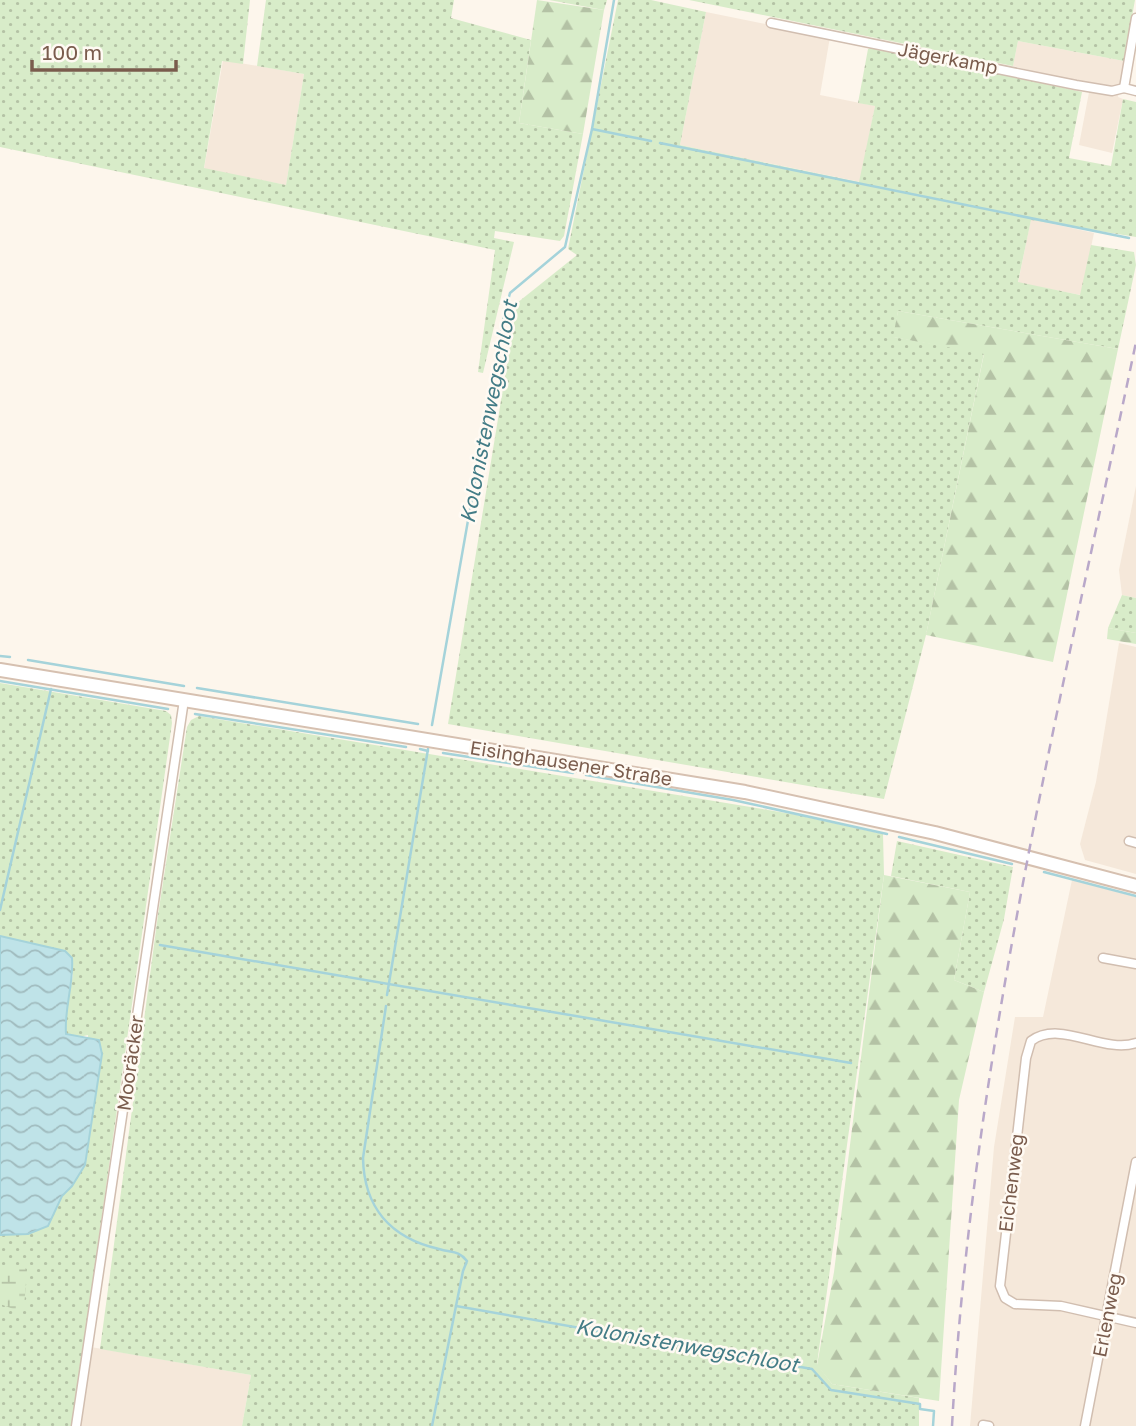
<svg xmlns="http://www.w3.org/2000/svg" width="1136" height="1426" font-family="'Golos Text',sans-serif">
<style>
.residential{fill:#f5e8da}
.grass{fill:url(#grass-dots)}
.forest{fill:url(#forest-firs)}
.wetland{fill:url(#wetland-marsh)}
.water{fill:url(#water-waves);stroke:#a5d3da;stroke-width:2}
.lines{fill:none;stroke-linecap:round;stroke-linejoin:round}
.stream{stroke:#a5d3da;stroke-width:2.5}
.street-casing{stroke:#d1beb0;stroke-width:11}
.secondary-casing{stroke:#d6c0b0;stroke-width:16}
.street{stroke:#fff;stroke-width:8}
.secondary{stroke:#fff;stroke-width:12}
.rail{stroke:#b9a8c9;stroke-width:2.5;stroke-dasharray:10 7;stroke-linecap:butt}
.labels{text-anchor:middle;stroke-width:5;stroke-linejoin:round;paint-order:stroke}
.street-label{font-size:19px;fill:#7a5c4d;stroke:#fffaf3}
.water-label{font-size:21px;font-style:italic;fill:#437c86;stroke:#fffaf3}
</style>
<defs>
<pattern id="grass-dots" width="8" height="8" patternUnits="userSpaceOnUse" patternTransform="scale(1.75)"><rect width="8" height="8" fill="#d8ecc9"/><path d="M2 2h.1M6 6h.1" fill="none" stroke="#b4c2a5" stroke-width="1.8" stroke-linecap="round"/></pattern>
<pattern id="forest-firs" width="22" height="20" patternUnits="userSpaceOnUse" patternTransform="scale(1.75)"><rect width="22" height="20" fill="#d8ecc9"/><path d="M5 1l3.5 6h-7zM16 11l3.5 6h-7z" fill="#b4c2a5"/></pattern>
<pattern id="wetland-marsh" width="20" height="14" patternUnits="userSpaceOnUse" patternTransform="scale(1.75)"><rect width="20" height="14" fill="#d8ecc9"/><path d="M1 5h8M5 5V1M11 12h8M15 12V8" fill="none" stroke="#b4c2a5"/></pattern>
<pattern id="water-waves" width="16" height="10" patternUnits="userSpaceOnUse" patternTransform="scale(1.75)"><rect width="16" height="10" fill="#bfe3e8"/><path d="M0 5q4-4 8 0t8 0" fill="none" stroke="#a0bbbe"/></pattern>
</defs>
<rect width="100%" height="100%" fill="#fdf6ec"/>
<g class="residential">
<polygon points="706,12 830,37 820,95 875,106 860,182 680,145"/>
<polygon points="1018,41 1124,61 1118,97 1123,99 1112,153 1079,145 1090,87 1013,66"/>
<polygon points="223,60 304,74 286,185 204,169"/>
<polygon points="1031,219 1094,233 1081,295 1018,283"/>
<polygon points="1136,486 1136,598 1122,595 1119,570"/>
<polygon points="1119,643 1136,647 1136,874 1085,860 1080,844 1096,782"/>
<polygon points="1072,880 1136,897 1136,1426 970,1426 994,1147 1015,1017 1043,1017"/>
<polygon points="85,1346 251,1375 242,1426 72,1426"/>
</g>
<g class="grass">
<polygon points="0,0 250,0 243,64 222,61 204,168 286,185 304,74 257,66 266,0 454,0 451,18 531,40 519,123 583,134 564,236 560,241 495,231 494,238 514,242 483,373 478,372 495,250 0,147"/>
<polygon points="549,0 607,0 604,10"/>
<polygon points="618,0 651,0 706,12 680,145 859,182 875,106 858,103 868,49 874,46 1082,92 1069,158 1111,166 1123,99 1136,102 1136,237 1031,220 1018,282 1080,295 1091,245 1134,252 1136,265 1118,349 898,311 894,337 984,353 926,635 884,799 448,724 517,303 577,255 568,249"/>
<polygon points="689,0 1135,0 1124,61 1018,41 1013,66"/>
<polygon points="1122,595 1136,598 1136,633 1108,628"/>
<polygon points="0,683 166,711 171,715 172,723 72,1426 0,1426 0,1235 28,1234 48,1226 62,1196 72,1186 88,1035 75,1038 66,1034 65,1017 73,975 65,951 0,936"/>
<polygon points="199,716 792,814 883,834 884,875 817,1364 832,1384 919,1398 919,1426 242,1426 251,1375 100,1349 158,915 187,727 191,720"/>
<polygon points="897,841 1013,867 1004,919 984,992 954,980 970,892 891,876"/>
</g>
<g class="forest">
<polygon points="537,0 604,10 583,134 519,123"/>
<polygon points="898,311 1118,349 1053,662 926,635 984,354 893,337"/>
<polygon points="1108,628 1136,633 1136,644 1107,639"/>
<polygon points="884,875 970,892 954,980 984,992 959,1100 939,1401 832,1384 817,1365 834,1272"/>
</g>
<polygon class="wetland" points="10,1263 27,1269 24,1308 16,1310 0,1304 0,1277"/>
<path class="water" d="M0 936 65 951 72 958C74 984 64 1008 66 1034L99 1040 102 1054 85 1165 72 1186 62 1196 48 1226 28 1234 0 1235Z"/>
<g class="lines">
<g class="stream">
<polyline points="592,129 651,141"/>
<polyline points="660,143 1129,238"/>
<polyline points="0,656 10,657"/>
<polyline points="28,660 184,686"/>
<polyline points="0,681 168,709"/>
<polyline points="197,688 418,724"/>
<polyline points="195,714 406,747"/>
<polyline points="432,725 504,316 510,293 565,247 592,129 614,0"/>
<polyline points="420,749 428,751"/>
<polyline points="443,753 573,773"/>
<polyline points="586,775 733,800 887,834"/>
<polyline points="899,837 1012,864"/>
<polyline points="1044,872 1136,896"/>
<polyline points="0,910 51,689"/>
<polyline points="160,945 851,1063"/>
<polyline points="387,995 428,749"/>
<path d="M386 1006 363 1158C364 1208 391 1238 439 1249 452 1253 458 1250 467 1261L463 1271 432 1426"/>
<polyline points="456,1306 812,1369 831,1390 920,1404 920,1409 934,1411 933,1426"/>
</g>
<g class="street-casing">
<g id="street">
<polyline points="1136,18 1124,88 1136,91"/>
<polyline points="771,23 1076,85 1112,91 1124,88"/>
<polyline points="1129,841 1136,843"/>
<polyline points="1103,958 1136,964"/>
<path d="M1136 1043C1103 1054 1060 1019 1031 1041L1026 1058 1000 1286 1005 1298 1015 1304 1061 1306 1136 1323"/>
<polyline points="983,1425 989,1426"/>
<polyline points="76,1426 184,700"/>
<polyline points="1085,1426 1136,1162"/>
</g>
</g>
<g class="secondary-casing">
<polyline id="secondary" points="0,670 745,792 935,833 1136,886"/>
</g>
<use href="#street" class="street"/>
<use href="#secondary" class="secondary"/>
<path class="rail" d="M952 1426C972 1059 1061 701 1136 342"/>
</g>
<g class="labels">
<g class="street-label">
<text transform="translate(948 58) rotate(11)" y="7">Jägerkamp</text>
<text transform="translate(571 763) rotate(9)" y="7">Eisinghausener Straße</text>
<text transform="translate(130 1063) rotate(-82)" y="7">Mooräcker</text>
<text transform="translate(1011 1183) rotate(-83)" y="7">Eichenweg</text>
<text transform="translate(1107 1315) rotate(-79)" y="7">Erlenweg</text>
</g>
<g class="water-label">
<text transform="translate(489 412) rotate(-79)" y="7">Kolonistenwegschloot</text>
<text transform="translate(687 1346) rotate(10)" y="7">Kolonistenwegschloot</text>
</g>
</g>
<path d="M32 60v10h144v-10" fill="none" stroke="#7a5c4d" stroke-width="3.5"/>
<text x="42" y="60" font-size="21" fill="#7a5c4d" stroke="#fffaf3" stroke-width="5" paint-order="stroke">100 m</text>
</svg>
